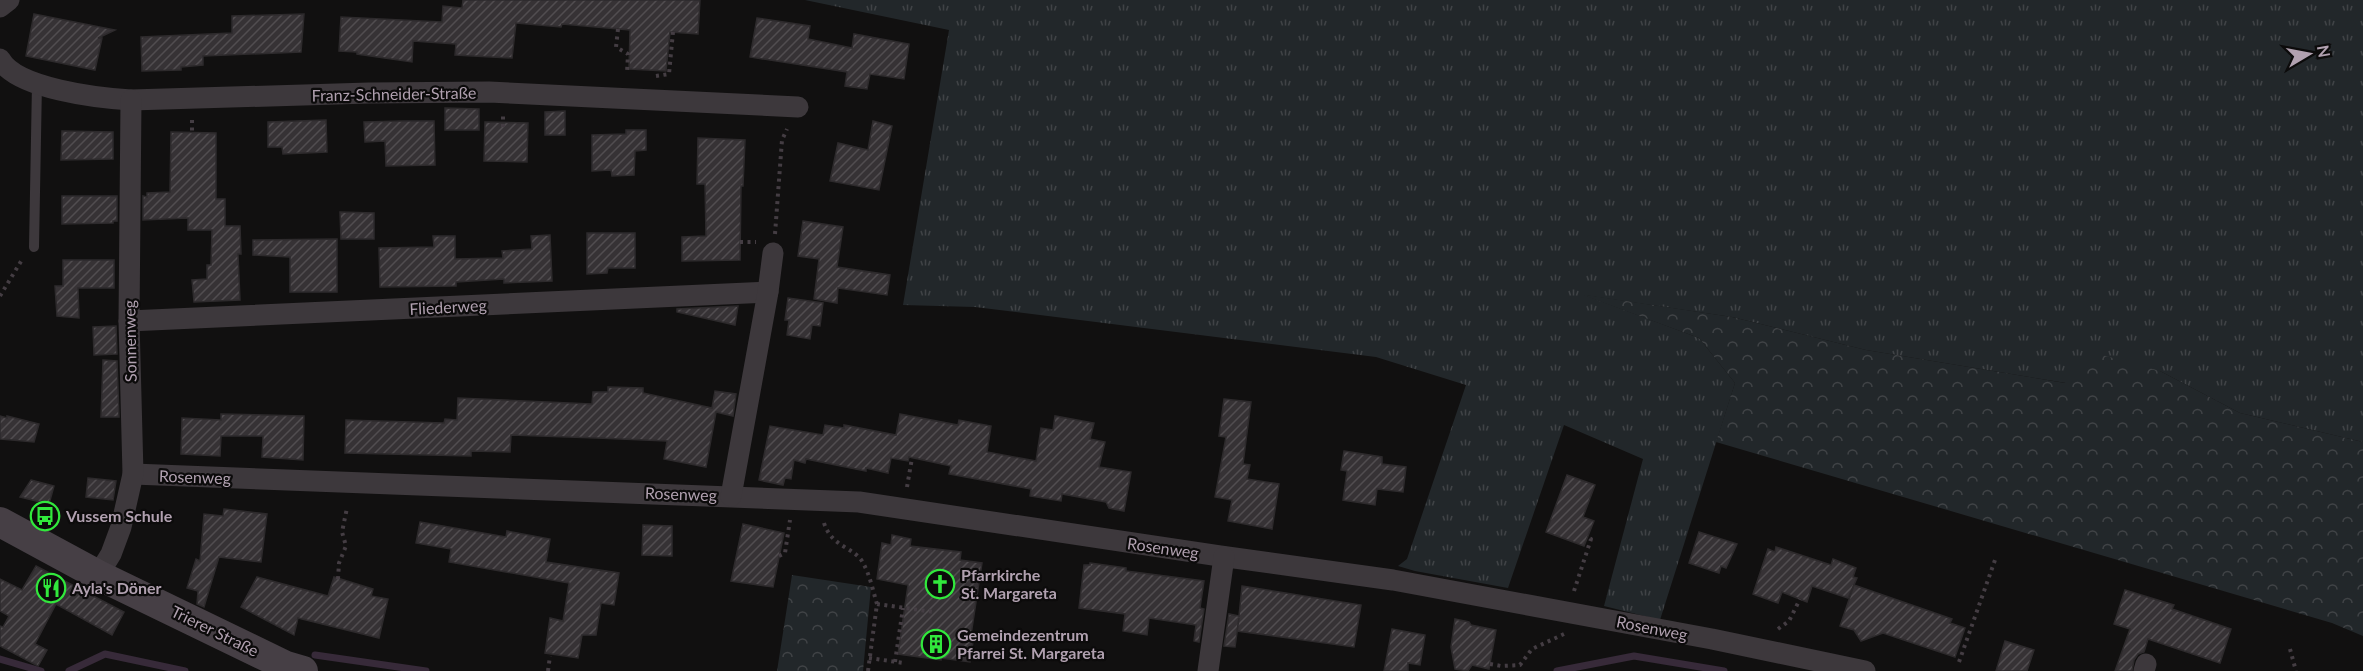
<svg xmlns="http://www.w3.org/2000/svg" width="2363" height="671" font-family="Lato,sans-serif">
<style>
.grass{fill:url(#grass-tufts)}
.forest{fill:url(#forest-crowns)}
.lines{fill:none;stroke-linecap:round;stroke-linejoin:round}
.stream{stroke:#372a39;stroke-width:7}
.building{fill:url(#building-hatch);stroke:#2d2a2c;stroke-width:1.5}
.path{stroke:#443d43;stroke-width:4;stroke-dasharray:3 4.5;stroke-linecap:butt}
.service{stroke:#3d383c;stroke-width:10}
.minor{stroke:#3d383c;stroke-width:21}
.secondary{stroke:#463f45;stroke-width:30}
.labels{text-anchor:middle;stroke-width:4.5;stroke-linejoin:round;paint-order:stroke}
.street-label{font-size:16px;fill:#b1a1b0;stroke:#0c0b0b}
.poi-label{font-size:16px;font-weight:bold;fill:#b1a1b0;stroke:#0c0b0b;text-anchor:start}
</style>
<defs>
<pattern id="grass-tufts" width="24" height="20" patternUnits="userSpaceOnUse" patternTransform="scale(1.5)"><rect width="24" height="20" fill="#22272a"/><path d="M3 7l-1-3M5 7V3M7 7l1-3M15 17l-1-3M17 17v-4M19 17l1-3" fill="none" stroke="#404346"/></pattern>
<pattern id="forest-crowns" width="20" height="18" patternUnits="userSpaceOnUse" patternTransform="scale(1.5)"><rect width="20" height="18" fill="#22272a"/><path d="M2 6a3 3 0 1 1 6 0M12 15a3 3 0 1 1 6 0" fill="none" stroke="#404346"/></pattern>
<pattern id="building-hatch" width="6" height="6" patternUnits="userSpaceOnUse" patternTransform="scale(1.5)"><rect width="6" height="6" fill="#363235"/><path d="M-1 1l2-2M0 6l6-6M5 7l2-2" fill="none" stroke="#514d50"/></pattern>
</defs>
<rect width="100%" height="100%" fill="#111010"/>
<polygon class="grass" points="805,0 2363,0 2363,442 2240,413 2160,371 2066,383 1866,350 1732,317 1584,295 1699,338 1735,383 1660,620 1604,606 1643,459 1564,425 1508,588 1415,571 1398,566 1407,559 1466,385 1376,357 975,307 903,305 949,30"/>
<g class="forest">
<polygon points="1580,294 1732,317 1866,350 2065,383 2095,353 2160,371 2240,413 2363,442 2363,636 2332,623 1716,442 1735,383 1699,338"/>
<polygon points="792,575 871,587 863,671 777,671"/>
</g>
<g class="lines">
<g class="stream">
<polyline points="315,655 426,671"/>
<polyline points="0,659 41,671"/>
<polyline points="69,671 105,654 185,671"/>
<polyline points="1557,671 1634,656 1724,671"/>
</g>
</g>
<g class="building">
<polygon points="463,0 700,0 698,34 670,32 666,71 629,69 630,30 562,24 561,27 516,23 512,58 455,55 456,44 413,41 412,62 357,54 357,52 339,51 341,17 442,22 443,6 462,8"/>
<polygon points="34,14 115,30 98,38 102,38 95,70 26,56"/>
<polygon points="304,14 301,52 203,56 203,65 181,67 181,70 142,71 141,37 232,33 232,16"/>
<polygon points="757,18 810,26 808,39 852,48 854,34 909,44 904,79 870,74 867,89 845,86 847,72 750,57"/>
<polygon points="445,108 479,109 479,130 445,130"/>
<polygon points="565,111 565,135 545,135 545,112"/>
<polygon points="326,120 327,152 283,154 282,147 268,147 268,122"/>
<polygon points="403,121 434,121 435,165 386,166 385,141 365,142 364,122"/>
<polygon points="873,121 892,126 879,190 830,181 838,143 868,150"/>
<polygon points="485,122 528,123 527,162 484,161"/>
<polygon points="626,130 646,130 646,150 635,151 634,175 612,176 611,170 592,171 592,135 626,134"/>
<polygon points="62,131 113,132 113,159 61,160"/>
<polygon points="171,132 216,133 216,199 225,199 225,226 240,226 241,254 238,254 240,300 194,302 192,280 207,279 207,265 211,265 212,230 188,230 188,218 143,220 143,196 147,197 147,193 170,192"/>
<polygon points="698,138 745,140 743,186 741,186 740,260 682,261 682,237 706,236 705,184 697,184"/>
<polygon points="62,196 117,196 117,221 113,221 113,223 62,224"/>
<polygon points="340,212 374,213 374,239 341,239"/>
<polygon points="803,221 843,227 837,267 890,275 887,295 838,288 837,303 814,299 819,259 798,256"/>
<polygon points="587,233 635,233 635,268 608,268 607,273 587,274"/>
<polygon points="550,235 552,281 504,283 504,279 456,282 456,286 380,287 379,248 434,247 433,236 455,236 455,259 503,258 502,251 532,249 531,236"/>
<polygon points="337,239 337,292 290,292 290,257 253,255 253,240"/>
<polygon points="63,260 114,260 114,288 78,288 79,318 57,316 55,286 63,286"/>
<polygon points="788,298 823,303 820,326 812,325 810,339 787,335 789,320 785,320"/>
<polygon points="738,306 735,325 677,312 677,309"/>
<polygon points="116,326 117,354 94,355 93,327"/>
<polygon points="103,360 117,361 119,417 101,417"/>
<polygon points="608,387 643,388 643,393 712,408 715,391 736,394 733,416 716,412 706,467 664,459 667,441 597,438 511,435 510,452 471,451 471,456 345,453 346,420 444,423 445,419 457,420 458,398 592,404 593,392 608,392"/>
<polygon points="1224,399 1251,402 1243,464 1250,465 1247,479 1279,484 1272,529 1228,521 1232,500 1215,497 1226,437 1219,436"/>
<polygon points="221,414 304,416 303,460 262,457 263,436 221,436 220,456 181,454 182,418 221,420"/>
<polygon points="900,414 958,425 959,420 991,426 987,452 1036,461 1041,428 1053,430 1055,416 1094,423 1090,439 1105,442 1099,467 1131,472 1124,511 1109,508 1106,502 1062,494 1061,501 1030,496 1031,489 949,474 951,466 909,457 908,461 891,458 888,473 866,468 866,471 806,459 805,463 794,460 791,479 785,478 783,485 759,480 770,426 823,435 825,425 844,428 844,425 896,435"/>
<polygon points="0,416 7,418 7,416 39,424 34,442 0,439"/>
<polygon points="1344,451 1382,457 1382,464 1406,467 1403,492 1377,489 1375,505 1343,500 1347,471 1341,470"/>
<polygon points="1567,475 1595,485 1583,517 1594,521 1584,546 1546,532"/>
<polygon points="88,478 116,481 113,500 86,497"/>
<polygon points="31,480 54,486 49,504 20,497"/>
<polygon points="224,509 267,514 261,562 219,557 204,607 197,604 198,591 187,588 196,559 200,561 204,514 223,516"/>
<polygon points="420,522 506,537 507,531 550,539 546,562 619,573 614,605 601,603 596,635 582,635 578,658 545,653 550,618 563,621 569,583 449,562 451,549 416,543"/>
<polygon points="743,524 784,533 773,587 731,581"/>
<polygon points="643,525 672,526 672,556 642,555"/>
<polygon points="1699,532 1737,544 1726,568 1721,566 1719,573 1689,563"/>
<polygon points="892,535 911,539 910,546 961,552 960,560 982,563 971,635 974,635 970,662 941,658 941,660 898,654 908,585 877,579 882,543 891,545"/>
<polygon points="1776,547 1831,565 1833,559 1856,568 1853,577 1857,578 1848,598 1812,586 1807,602 1782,592 1778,603 1753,594 1768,549 1775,552"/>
<polygon points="1090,563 1126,568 1126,571 1204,581 1200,608 1204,609 1199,642 1194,641 1196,625 1149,618 1147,635 1123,631 1125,614 1079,608 1084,565 1090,565"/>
<polygon points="36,566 124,612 112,635 56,604 35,644 47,650 38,666 0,646 0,626 3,627 9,616 0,611 0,579 22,590"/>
<polygon points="257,577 328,596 334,577 373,589 371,596 388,599 379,638 298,618 294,635 241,607"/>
<polygon points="1854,585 1952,619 1950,623 1965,628 1955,657 1883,633 1861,641 1854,630 1840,626"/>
<polygon points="1242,586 1361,605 1354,647 1237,631 1239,618 1235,647 1224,646 1229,614 1239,616"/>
<polygon points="2125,590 2174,605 2172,609 2231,629 2220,663 2148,639 2144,652 2138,654 2134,660 2132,671 2115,671 2130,629 2114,624"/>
<polygon points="1455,619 1469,622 1471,625 1496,630 1489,669 1472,665 1468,671 1455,669 1451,647"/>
<polygon points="1392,629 1425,635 1420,665 1408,663 1408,671 1384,671"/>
<polygon points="2005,641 2034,650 2027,671 1996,671"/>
</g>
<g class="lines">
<g class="path">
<polyline points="618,29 616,47 628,54 627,73"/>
<polyline points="656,76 669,74 673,32"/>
<polyline points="192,120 192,133"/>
<polyline points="503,127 503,113"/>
<polyline points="775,234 782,140 787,129"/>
<polyline points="740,242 756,242"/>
<polyline points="0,296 23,258"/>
<polyline points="907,487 912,458"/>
<path d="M824 523C832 548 855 547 863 563 870 575 873 591 877 604"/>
<polyline points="779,556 785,553 790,520"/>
<polyline points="338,579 339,563 346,546 342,532 347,508"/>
<polyline points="1574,591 1591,539 1587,538"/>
<polyline points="1778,629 1789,621 1800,599"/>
<polyline points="2290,649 2296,671"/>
<polyline points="869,658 904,663"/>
<polyline points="895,662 903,608"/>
<polyline points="1959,662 1995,560"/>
<polyline points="1490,664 1501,666 1520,665 1532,649 1564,634"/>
<polyline points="548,671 550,656"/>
<polyline points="868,671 877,604 934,612"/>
</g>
<polyline class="service" points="34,247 37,83"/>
<g class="minor">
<polyline points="0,7 9,0"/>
<path d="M0 59C16 89 99 98 131 100L369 93 489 92 798 107"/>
<polyline points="129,321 768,292"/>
<polyline points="133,474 859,502 1220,556 1393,580 1712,639 1865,671"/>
<polyline points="731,496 768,292 773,253"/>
<polyline points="98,575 111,554 121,527 133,474 129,321 131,100"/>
<polyline points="1208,671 1224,557"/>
<polyline points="2144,671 2146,664"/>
</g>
<polyline class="secondary" points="0,522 98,575 286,666 303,671"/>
</g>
<defs>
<g id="bus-ring" transform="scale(1.5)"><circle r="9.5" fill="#0c0b0b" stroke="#31e83c" stroke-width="1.5"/><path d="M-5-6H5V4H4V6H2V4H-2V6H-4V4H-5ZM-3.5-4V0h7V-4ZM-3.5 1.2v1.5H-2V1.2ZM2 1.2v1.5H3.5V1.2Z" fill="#31e83c"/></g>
<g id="church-ring" transform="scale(1.5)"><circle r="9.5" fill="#0c0b0b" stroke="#31e83c" stroke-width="1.5"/><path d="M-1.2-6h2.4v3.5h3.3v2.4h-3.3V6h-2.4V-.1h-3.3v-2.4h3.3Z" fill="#31e83c"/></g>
<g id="restaurant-ring" transform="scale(1.5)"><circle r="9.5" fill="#0c0b0b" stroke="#31e83c" stroke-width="1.5"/><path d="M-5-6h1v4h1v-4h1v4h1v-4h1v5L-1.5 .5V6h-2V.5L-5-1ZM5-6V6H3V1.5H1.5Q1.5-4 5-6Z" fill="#31e83c"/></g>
<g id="building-ring" transform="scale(1.5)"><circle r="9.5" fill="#0c0b0b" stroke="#31e83c" stroke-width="1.5"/><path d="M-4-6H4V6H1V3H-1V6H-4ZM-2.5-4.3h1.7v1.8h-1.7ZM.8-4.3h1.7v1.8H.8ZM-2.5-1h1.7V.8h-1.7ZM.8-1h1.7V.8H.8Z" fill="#31e83c"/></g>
</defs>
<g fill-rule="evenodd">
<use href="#bus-ring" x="45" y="516"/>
<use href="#church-ring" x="940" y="584"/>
<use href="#restaurant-ring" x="51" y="588"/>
<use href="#building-ring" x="936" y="644"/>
</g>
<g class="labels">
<g class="street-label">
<text transform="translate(394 94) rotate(-1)" y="6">Franz-Schneider-Straße</text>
<text transform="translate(448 307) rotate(-3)" y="6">Fliederweg</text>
<text transform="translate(130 341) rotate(-91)" y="6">Sonnenweg</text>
<text transform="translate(195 477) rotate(2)" y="6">Rosenweg</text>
<text transform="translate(681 494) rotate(2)" y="6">Rosenweg</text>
<text transform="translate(1163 548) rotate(8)" y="6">Rosenweg</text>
<text transform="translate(1652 628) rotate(11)" y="6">Rosenweg</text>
<text transform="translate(215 631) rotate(26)" y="6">Trierer Straße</text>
</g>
<g class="poi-label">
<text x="66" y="522">Vussem Schule</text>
<text x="961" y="581">Pfarrkirche<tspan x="961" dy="18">St. Margareta</tspan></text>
<text x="72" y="594">Ayla's Döner</text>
<text x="957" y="641">Gemeindezentrum<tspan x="957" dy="18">Pfarrei St. Margareta</tspan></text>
</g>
</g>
<g transform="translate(2309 54) rotate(80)" stroke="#0c0b0b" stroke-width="4.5" paint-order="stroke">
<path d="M0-4.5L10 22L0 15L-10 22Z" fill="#b1a1b0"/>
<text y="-9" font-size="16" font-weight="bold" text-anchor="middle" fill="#b1a1b0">N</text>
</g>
</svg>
